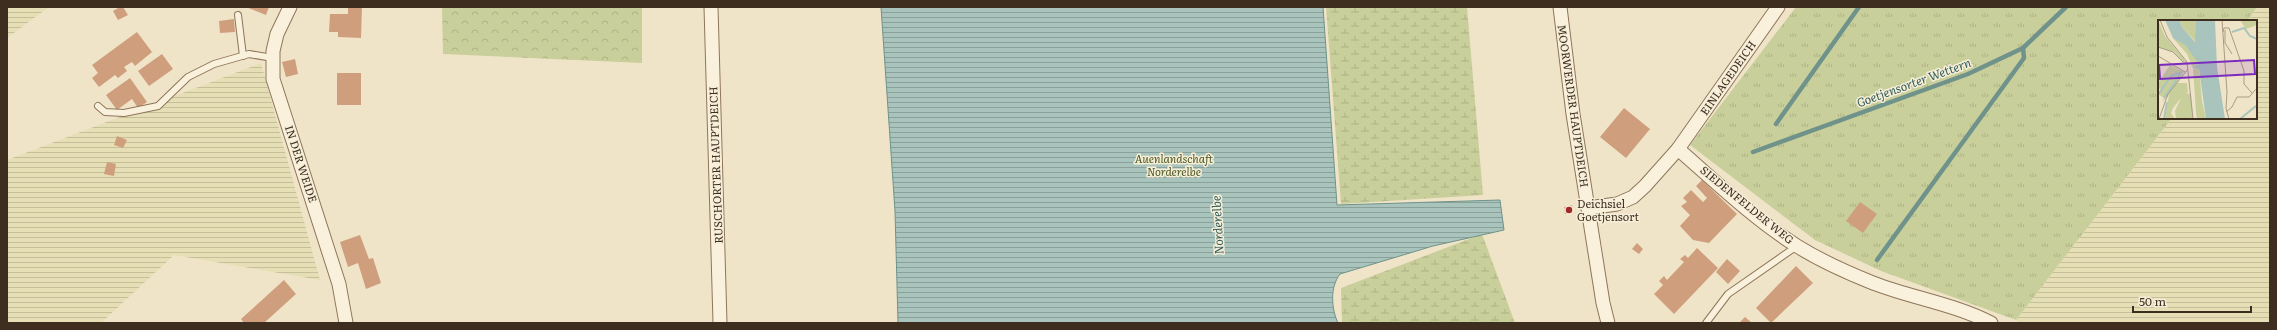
<svg xmlns="http://www.w3.org/2000/svg" width="2277" height="330" font-family="Literata,serif">
<style>
.farmland{fill:url(#farmland-rules)}
.grass{fill:url(#grass-tufts)}
.forest{fill:url(#forest-crowns)}
.wetland{fill:url(#wetland-marsh)}
.water{fill:url(#water-rules);stroke:#6f938a}
.lines{fill:none;stroke-linecap:round;stroke-linejoin:round}
.stream{stroke:#6f938a;stroke-width:4.5}
.building{fill:#cf9f7d}
.service-casing{stroke:#8d765c;stroke-width:8}
.minor-casing{stroke:#8d765c;stroke-width:15}
.service{stroke:#faf1dc;stroke-width:6}
.minor{stroke:#faf1dc;stroke-width:13}
.poi-dot{fill:#9e2a2b;stroke:#f7eed8;stroke-width:1.5}
.labels{text-anchor:middle;stroke-width:3;stroke-linejoin:round;paint-order:stroke}
.street-label{font-size:11px;fill:#3d2e20;stroke:#f7eed8}
.park-label{font-size:11px;font-style:italic;fill:#4d5a26;stroke:#f7eed8}
.poi-label{font-size:11px;fill:#3d2e20;stroke:#f7eed8;text-anchor:start}
.water-label{font-size:12px;font-style:italic;fill:#2f5d5a;stroke:#f7eed8}
.inset-river{fill:none;stroke:#a9c4bc;stroke-width:2}
.inset-road{fill:none;stroke:#a89b85;stroke-width:1}
.view{fill:#7b2cbf;fill-opacity:0.15;stroke:#7b2cbf;stroke-width:2}
.inset-edge{fill:none;stroke:#3d2e20;stroke-width:2}
</style>
<defs>
<pattern id="farmland-rules" width="6" height="5" patternUnits="userSpaceOnUse"><rect width="6" height="5" fill="#e6deb5"/><path d="M0 2.5h6" fill="none" stroke="#c6bf9b"/></pattern>
<pattern id="grass-tufts" width="24" height="20" patternUnits="userSpaceOnUse"><rect width="24" height="20" fill="#c9cf9b"/><path d="M3 7l-1-3M5 7V3M7 7l1-3M15 17l-1-3M17 17v-4M19 17l1-3" fill="none" stroke="#aeb285"/></pattern>
<pattern id="forest-crowns" width="20" height="18" patternUnits="userSpaceOnUse"><rect width="20" height="18" fill="#c9cf9b"/><path d="M2 6a3 3 0 1 1 6 0M12 15a3 3 0 1 1 6 0" fill="none" stroke="#aeb285"/></pattern>
<pattern id="wetland-marsh" width="20" height="14" patternUnits="userSpaceOnUse"><rect width="20" height="14" fill="#c9cf9b"/><path d="M1 5h8M5 5V1M11 12h8M15 12V8" fill="none" stroke="#aeb285"/></pattern>
<pattern id="water-rules" width="6" height="5" patternUnits="userSpaceOnUse"><rect width="6" height="5" fill="#a9c4bc"/><path d="M0 2.5h6" fill="none" stroke="#8ba098"/></pattern>
</defs>
<rect width="100%" height="100%" fill="#f0e4c8"/>
<g class="farmland">
<polygon points="7,7 49,7 7,38"/>
<polygon points="2257,7 2270,7 2270,323 2020,323 2016,320 2172,118 2256,118 2256,21 2247,21"/>
<polygon points="261,63 320,280 174,255 101,323 7,323 7,160"/>
</g>
<polygon class="grass" points="1796,7 2257,7 2247,21 2159,21 2159,118 2172,118 2016,320 1881,271 1815,240 1690,145"/>
<polygon class="forest" points="442,7 642,7 642,63 443,54"/>
<g class="wetland">
<polygon points="1326,7 1467,7 1483,195 1341,204"/>
<polygon points="1482,234 1515,323 1342,323 1341,288"/>
</g>
<path class="water" d="M881 7H1323L1337 205 1500 200 1504 230 1433 246 1340 274C1330 287 1331 308 1338 323H898L895 211Z"/>
<g class="lines">
<g class="stream">
<polyline points="1776,124 1859,7"/>
<polyline points="1753,152 1968,74 2023,48 2066,7"/>
<polyline points="1877,260 2024,58 2023,48"/>
</g>
</g>
<g class="building">
<polygon points="120,7 123,7 128,15 118,20 113,11"/>
<polygon points="246,7 269,7 266,15"/>
<polygon points="348,7 362,7 361,38 338,37 338,32 329,32 330,14 348,14"/>
<polygon points="234,19 235,32 220,33 219,21"/>
<polygon points="137,32 152,52 135,66 132,62 124,67 127,71 118,78 115,75 99,87 92,78 98,73 92,65"/>
<polygon points="162,54 173,69 149,86 138,71"/>
<polygon points="295,59 298,74 286,77 282,62"/>
<rect x="337" y="73" width="24" height="32"/>
<polygon points="130,78 147,102 138,108 132,99 117,110 106,95"/>
<polygon points="1624,108 1650,129 1626,158 1600,137"/>
<polygon points="117,136 127,140 123,148 114,145"/>
<polygon points="107,162 116,164 114,176 104,174"/>
<polygon points="1702,180 1737,214 1709,243 1693,240 1680,226 1690,215 1681,206 1687,202 1683,198 1691,190 1703,202 1707,198 1696,186"/>
<polygon points="1860,202 1877,214 1863,233 1846,221"/>
<polygon points="1572,205 1573,213 1565,214 1564,207"/>
<polygon points="360,235 369,259 373,258 381,283 366,289 358,263 348,267 340,242"/>
<polygon points="1637,243 1643,249 1639,254 1632,249"/>
<polygon points="1697,248 1718,268 1674,314 1654,294 1663,285 1659,281 1664,276 1667,280 1684,262 1680,259 1685,255 1688,258"/>
<polygon points="1727,259 1740,271 1728,284 1716,272"/>
<polygon points="1796,266 1813,283 1771,323 1756,308"/>
<polygon points="284,280 296,294 264,323 244,323 241,319"/>
<polygon points="1745,317 1752,323 1739,323"/>
</g>
<g class="lines">
<g class="service-casing">
<g id="service">
<polyline points="238,15 243,56"/>
<polyline points="98,106 105,112 124,113 158,106 188,77 214,64 249,54 273,58"/>
<polyline points="1706,323 1728,294 1797,246"/>
</g>
</g>
<g class="minor-casing">
<g id="minor">
<polyline points="290,7 277,34 273,51 273,79 339,284 346,323"/>
<polyline points="711,7 720,323"/>
<polyline points="1560,7 1573,114 1603,303 1608,323"/>
<path d="M1678 149C1716 182 1754 219 1797 246 1821 261 1848 273 1873 283 1912 298 1954 304 1991 323"/>
<polyline points="1588,208 1617,204 1633,197 1645,186 1678,149 1778,7"/>
</g>
</g>
<use href="#service" class="service"/>
<use href="#minor" class="minor"/>
</g>
<circle class="poi-dot" cx="1569" cy="210" r="4"/>
<g class="labels">
<g class="street-label">
<text transform="translate(1728 78) rotate(-55)" y="4">EINLAGEDEICH</text>
<text transform="translate(1573 106) rotate(82)" y="4">MOORWERDER HAUPTDEICH</text>
<text transform="translate(301 164) rotate(72)" y="4">IN DER WEIDE</text>
<text transform="translate(716 165) rotate(-92)" y="4">RUSCHORTER HAUPTDEICH</text>
<text transform="translate(1747 205) rotate(39)" y="4">SIEDENFELDER WEG</text>
</g>
<g class="park-label">
<text x="1174" y="163">Auenlandschaft<tspan x="1174" dy="13">Norderelbe</tspan></text>
</g>
<g class="poi-label">
<text x="1577" y="208">Deichsiel<tspan x="1577" dy="13">Goetjensort</tspan></text>
</g>
<g class="water-label">
<text transform="translate(1914 83) rotate(-20)" y="4">Goetjensorter Wettern</text>
<text transform="translate(1218 225) rotate(-93)" y="4">Norderelbe</text>
</g>
</g>
<g transform="translate(2158 20)">
<rect width="99" height="99" fill="#f0e4c8"/>
<path d="M0 0 7 16 27 40 25 42 16 32 0 27ZM82 0H98L99 5 88 9ZM12 45 26 52 19 63H29L30 72 28 74 33 73 35 99H18L17 91 23 78 15 88 13 93 17 99H7L11 75 4 82 6 78 0 74 3 69 0 68V63Z" fill="#c9cf9b"/>
<path d="M22 0H38V22L23 6ZM14 17 25 23 40 40 41 45 35 48 29 34ZM41 48 44 81 48 99H39L38 93 35 49Z" fill="#c9cf9b"/>
<path d="M7 0H22L23 6 37 22 38 0H57L59 47 67 99H48L41 49 34 48 41 44 27 25 15 18Z" fill="#a9c4bc"/>
<path class="inset-river" d="M74 12 86 8 92 16 99 19M0 75 13 56 24 52M6 78 23 53M6 99 9 82M82 99 98 86"/>
<path class="inset-road" d="M2 0 9 17 29 42 35 99M64 0 69 72 68 88 71 99M67 10V23L74 34M65 12 66 8H71L86 51V64L94 73M0 27 15 32 25 42H29M0 36 27 52M68 92 74 87 79 77H91L99 68M1 99 10 74 30 49"/>
<path class="view" d="M96 40 97 54 2 59 1 45Z"/>
<rect width="99" height="99" class="inset-edge"/>
</g>
<rect width="2277" height="330" fill="none" stroke="#3d2e20" stroke-width="16"/>
<path d="M2133 306v6h118v-6" fill="none" stroke="#3d2e20" stroke-width="2"/>
<text x="2139" y="306" font-size="12" fill="#3d2e20" stroke="#f7eed8" stroke-width="3" paint-order="stroke">50 m</text>
</svg>
